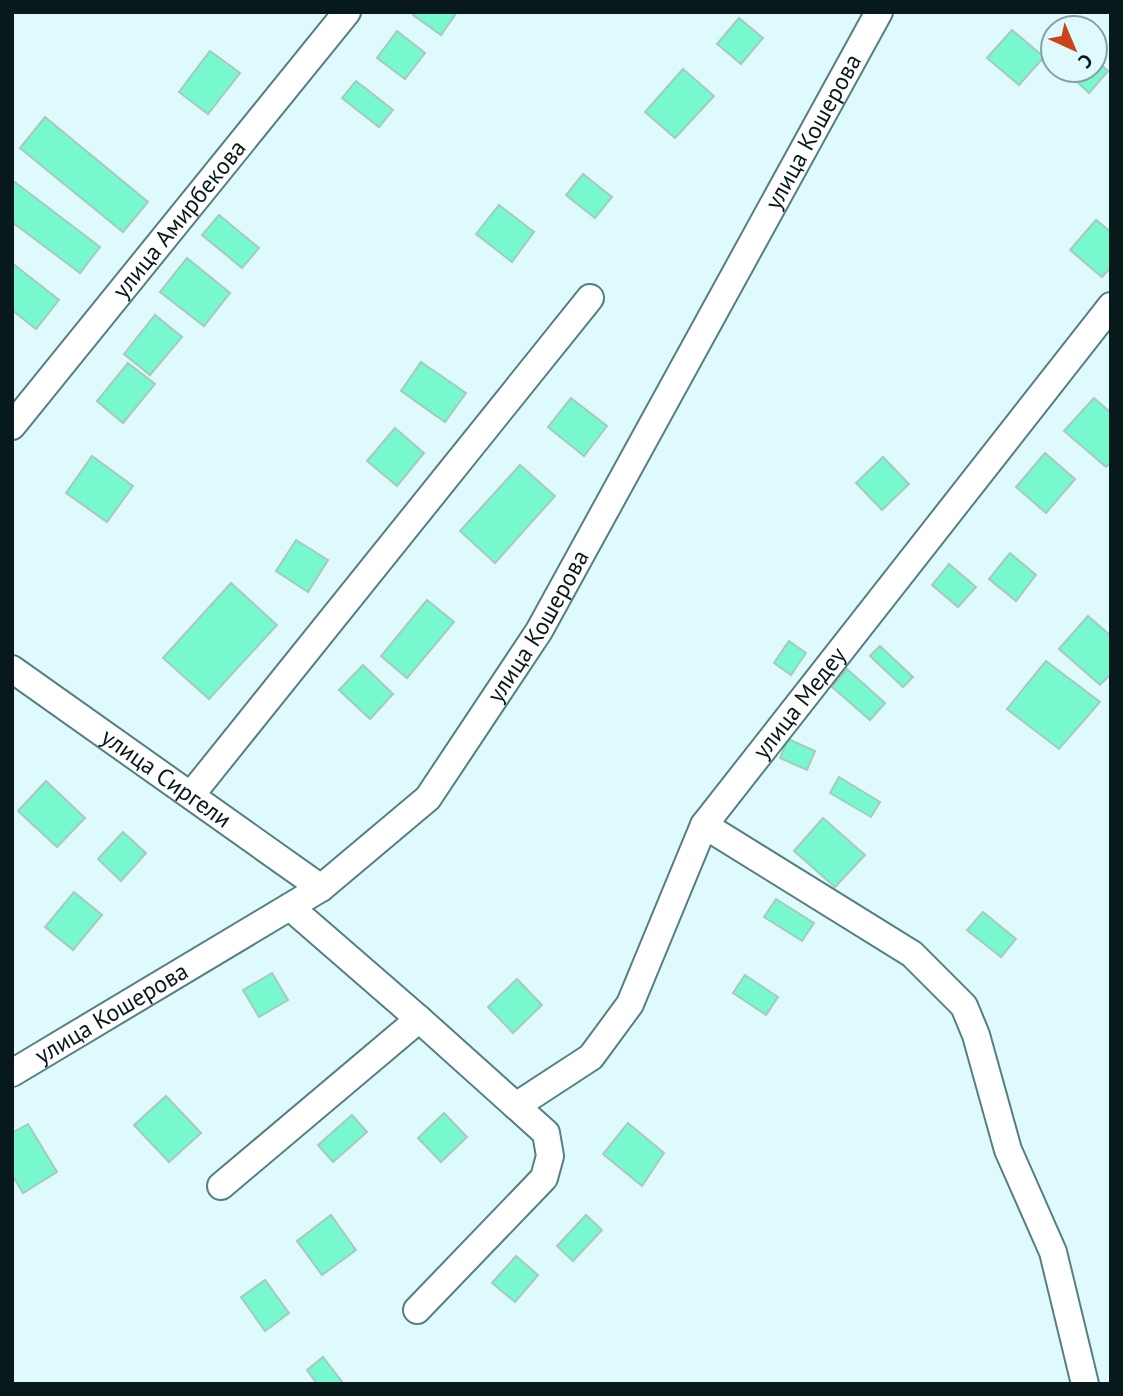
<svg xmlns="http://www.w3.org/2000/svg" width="1123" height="1396" font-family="'PT Sans',sans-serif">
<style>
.building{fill:#77f8cf;stroke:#a4cbbc;stroke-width:2}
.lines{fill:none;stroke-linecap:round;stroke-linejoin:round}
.minor-casing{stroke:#557f83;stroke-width:30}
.minor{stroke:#fff;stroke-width:26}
.labels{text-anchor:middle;stroke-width:7;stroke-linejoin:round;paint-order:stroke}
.street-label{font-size:24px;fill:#08191b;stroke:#dffafd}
</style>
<rect width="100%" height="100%" fill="#dffafd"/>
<g class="building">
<polygon points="415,12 457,12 441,35 413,15"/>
<polygon points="739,18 763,38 741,64 717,44"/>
<polygon points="1012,30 1044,57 1019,85 987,58"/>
<polygon points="397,31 425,53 405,79 377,58"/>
<polygon points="210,51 240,73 208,114 179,92"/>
<polygon points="1095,59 1108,71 1089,93 1064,70 1095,70"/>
<polygon points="683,69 714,96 675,138 645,112"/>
<polygon points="356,81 393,110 379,127 342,98"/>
<polygon points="45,117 148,202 123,232 20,148"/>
<polygon points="583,174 612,197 595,218 566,195"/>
<polygon points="12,180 100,247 80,273 12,222"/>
<polygon points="499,205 534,232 512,262 476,234"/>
<polygon points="219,215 259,248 242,268 202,235"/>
<polygon points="1096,220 1111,232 1111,267 1102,277 1070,250"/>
<polygon points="187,258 230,293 204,326 160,292"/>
<polygon points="12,263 59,300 36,329 12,310"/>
<polygon points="155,315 182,337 150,375 124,354"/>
<polygon points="421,362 466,393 445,422 401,391"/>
<polygon points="128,363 155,384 123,423 97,401"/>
<polygon points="571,398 607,426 584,456 548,427"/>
<polygon points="1094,398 1111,413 1111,462 1106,467 1064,431"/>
<polygon points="395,428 424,453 397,486 367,461"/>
<polygon points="1045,453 1075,479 1046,513 1016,487"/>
<polygon points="92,456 133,486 107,522 66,493"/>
<polygon points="883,457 909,484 882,510 856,483"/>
<polygon points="520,465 555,496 495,563 460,531"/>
<polygon points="296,540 328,560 308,592 276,571"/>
<polygon points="1010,553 1036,575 1016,601 989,579"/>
<polygon points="949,564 976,587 958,607 932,585"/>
<polygon points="231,583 277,625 209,699 163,658"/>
<polygon points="427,600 454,622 407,678 381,656"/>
<polygon points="1088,616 1111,636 1111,674 1100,685 1059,649"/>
<polygon points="789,641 806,653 791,675 774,663"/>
<polygon points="880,646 913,677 903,687 870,656"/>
<polygon points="1046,661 1100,702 1059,749 1007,709"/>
<polygon points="363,665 393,694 370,719 339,690"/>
<polygon points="847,669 885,703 870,720 832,687"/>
<polygon points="788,739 815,751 807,770 780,758"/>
<polygon points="839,777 880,802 871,817 830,793"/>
<polygon points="46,781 85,818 57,847 18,811"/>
<polygon points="823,818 865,855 835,887 794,851"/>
<polygon points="123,832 146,853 121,881 98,859"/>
<polygon points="74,892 102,915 73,950 45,927"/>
<polygon points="776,899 814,923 802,941 764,917"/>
<polygon points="983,912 1016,939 1001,957 967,930"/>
<polygon points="272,973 288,1000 259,1017 243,990"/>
<polygon points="745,975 778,997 766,1015 733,993"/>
<polygon points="517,979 542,1005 513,1033 488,1007"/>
<polygon points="166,1096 201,1133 169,1162 134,1125"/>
<polygon points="444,1113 467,1137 441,1162 418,1138"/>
<polygon points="352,1115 367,1132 333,1162 318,1145"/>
<polygon points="628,1123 664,1153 642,1186 603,1154"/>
<polygon points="28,1124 57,1172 23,1193 12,1175 12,1133"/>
<polygon points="331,1215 356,1250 322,1275 297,1241"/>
<polygon points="586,1215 602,1230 573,1261 557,1246"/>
<polygon points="516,1256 538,1275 515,1302 492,1283"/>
<polygon points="265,1280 289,1313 265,1331 241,1297"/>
<polygon points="323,1357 343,1383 342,1384 317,1384 307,1370"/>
</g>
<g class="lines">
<g class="minor-casing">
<g id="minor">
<path id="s1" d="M12 426 347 12"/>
<path id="s2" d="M12 669 321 888"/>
<polyline points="191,795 590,298"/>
<polyline points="704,825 912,954 964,1006 976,1035 1008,1150 1053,1252 1085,1384"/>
<polyline points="290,907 419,1019 546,1133 550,1156 544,1178 417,1310"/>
<path id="s3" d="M12 1073 321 888 428 798 539 631 879 12"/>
<path id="s4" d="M516 1106 591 1057 630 1004 704 825 1111 306"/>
<polyline points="221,1186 419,1019"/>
</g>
</g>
<use href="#minor" class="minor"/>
</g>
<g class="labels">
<g class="street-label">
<text dy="8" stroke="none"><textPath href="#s3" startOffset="1270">улица Кошерова</textPath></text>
<text dy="8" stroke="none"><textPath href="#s1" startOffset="266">улица Амирбекова</textPath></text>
<text dy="8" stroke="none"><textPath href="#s3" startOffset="704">улица Кошерова</textPath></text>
<text dy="8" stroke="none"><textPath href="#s4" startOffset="504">улица Медеу</textPath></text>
<text dy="8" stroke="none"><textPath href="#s2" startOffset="189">улица Сиргели</textPath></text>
<text dy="8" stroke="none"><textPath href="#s3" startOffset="116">улица Кошерова</textPath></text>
</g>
</g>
<rect width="1123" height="1396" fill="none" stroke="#08191b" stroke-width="28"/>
<g transform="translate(1074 49) rotate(136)"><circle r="33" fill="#dffafd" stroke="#89a0a3" stroke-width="2"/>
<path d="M0-5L12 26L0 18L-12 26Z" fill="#cb421b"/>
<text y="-10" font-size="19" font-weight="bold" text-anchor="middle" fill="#08191b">С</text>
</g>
</svg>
